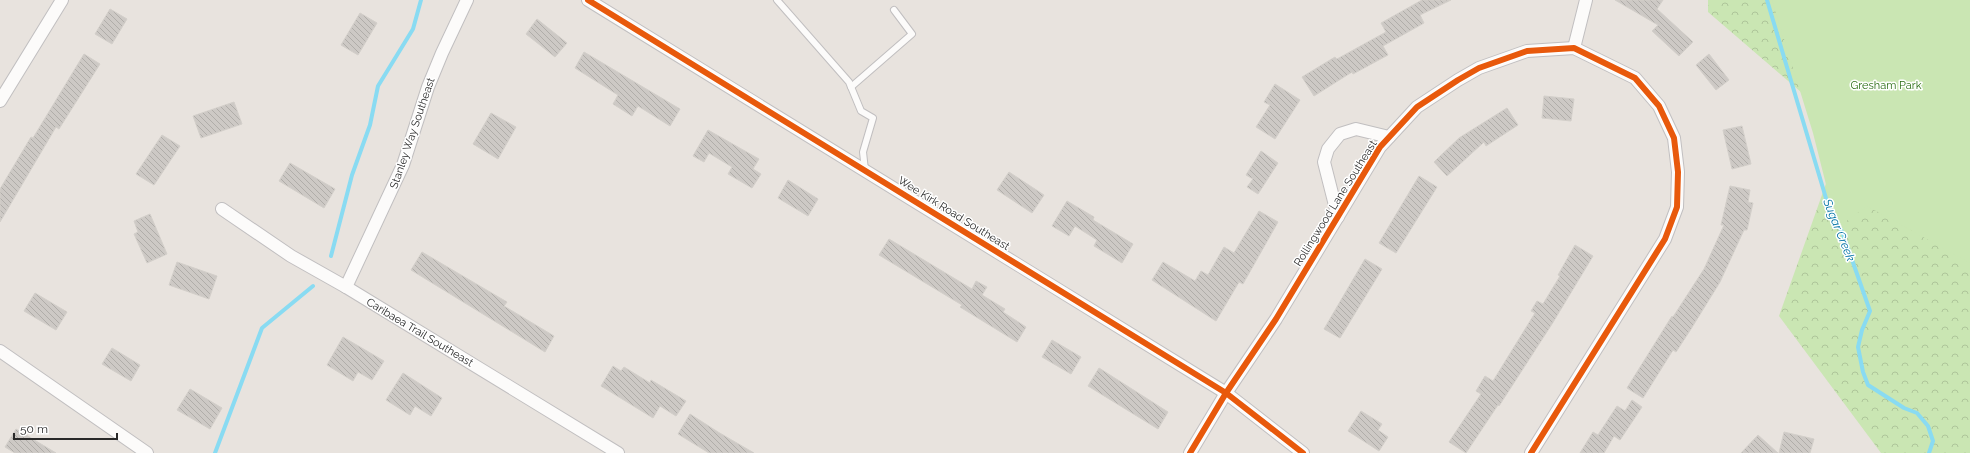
<svg xmlns="http://www.w3.org/2000/svg" width="1970" height="453" font-family="Raleway,sans-serif">
<style>
.forest{fill:url(#forest-crowns)}
.park{fill:#cae6b3}
.lines{fill:none;stroke-linecap:round;stroke-linejoin:round}
.stream{stroke:#89dbf2;stroke-width:4}
.building{fill:url(#building-back-hatch);stroke:#d3cfca}
.service-casing{stroke:#c1bfc0;stroke-width:8}
.minor-casing{stroke:#c1bfc0;stroke-width:14}
.service{stroke:#fcfbfa;stroke-width:6}
.minor{stroke:#fcfbfa;stroke-width:12}
.cycleway-casing{stroke:#fff;stroke-width:8}
.cycleway{stroke:#e8590c;stroke-width:6}
.labels{text-anchor:middle;stroke-width:3;stroke-linejoin:round;paint-order:stroke}
.park-label{font-size:11px;fill:#286c12;stroke:#fff}
.street-label{font-size:11px;fill:#292929;stroke:#fff}
.water-label{font-size:12px;font-style:italic;fill:#0072a5;stroke:#fff}
</style>
<defs>
<pattern id="forest-crowns" width="20" height="18" patternUnits="userSpaceOnUse"><rect width="20" height="18" fill="#cae6b3"/><path d="M2 6a3 3 0 1 1 6 0M12 15a3 3 0 1 1 6 0" fill="none" stroke="#aec59a"/></pattern>
<pattern id="building-back-hatch" width="6" height="6" patternUnits="userSpaceOnUse"><rect width="6" height="6" fill="#cdc9c5"/><path d="M-1 5l2 2M0 0l6 6M5-1l2 2" fill="none" stroke="#b0ada9"/></pattern>
</defs>
<rect width="100%" height="100%" fill="#e8e3de"/>
<polygon class="forest" points="1708,0 1970,0 1970,453 1881,453 1779,316 1845,130 1708,12"/>
<polygon class="park" points="1772,0 1970,0 1970,263 1867,206 1837,228 1813,133"/>
<g class="lines">
<g class="stream">
<polyline points="1767,0 1828,205 1843,234 1870,311 1862,330 1858,347 1863,372 1868,385 1904,408 1917,413 1928,426 1933,441 1929,453"/>
<polyline points="331,256 352,175 370,125 378,86 413,29 421,0"/>
<polyline points="215,453 262,328 313,286"/>
</g>
</g>
<g class="building">
<polygon points="1422,0 1451,0 1420,15 1424,23 1383,46 1388,55 1353,74 1352,72 1314,96 1302,77 1335,57 1337,59 1386,32 1381,23"/>
<polygon points="1615,0 1663,0 1657,9 1693,42 1679,56 1652,31 1658,25"/>
<polygon points="110,9 127,19 112,44 95,34"/>
<polygon points="360,13 377,23 358,55 341,45"/>
<polygon points="537,19 567,43 555,57 526,34"/>
<polygon points="584,52 680,109 670,126 638,106 632,116 613,104 618,95 575,68"/>
<polygon points="84,54 100,64 59,129 56,127 0,222 0,189 31,137 33,138"/>
<polygon points="1709,54 1729,80 1716,90 1696,65"/>
<polygon points="1275,84 1300,100 1275,139 1256,127 1270,105 1264,102"/>
<polygon points="1544,96 1574,99 1571,121 1542,118"/>
<polygon points="234,102 242,124 201,138 193,116"/>
<polygon points="1507,108 1518,125 1486,146 1484,142 1447,176 1434,162 1459,138"/>
<polygon points="491,113 516,127 498,159 473,144"/>
<polygon points="1742,126 1751,164 1732,169 1723,130"/>
<polygon points="708,130 759,159 753,169 761,174 752,188 728,174 732,167 709,153 704,162 693,156"/>
<polygon points="162,135 180,146 154,185 136,174"/>
<polygon points="1261,151 1278,163 1258,194 1247,187 1253,179 1246,175"/>
<polygon points="290,163 335,189 324,208 279,181"/>
<polygon points="1009,172 1044,195 1032,213 997,190"/>
<polygon points="1419,176 1437,187 1396,253 1379,243"/>
<polygon points="788,180 818,199 808,216 778,198"/>
<polygon points="1730,186 1750,190 1748,202 1753,203 1747,230 1744,230 1720,282 1691,329 1676,352 1673,350 1643,398 1627,388 1672,316 1673,317 1704,269 1724,225 1721,225"/>
<polygon points="1067,201 1094,217 1093,220 1133,244 1122,263 1094,246 1097,240 1075,226 1069,236 1052,226"/>
<polygon points="1259,211 1278,222 1243,284 1239,282 1216,321 1152,280 1163,262 1195,281 1201,271 1208,275 1224,247 1234,253"/>
<polygon points="150,214 167,254 147,263 134,234 138,232 134,221"/>
<polygon points="889,239 972,289 976,281 987,287 982,295 1005,309 1003,312 1026,327 1017,342 960,307 962,305 879,255"/>
<polygon points="1575,245 1593,256 1552,324 1499,406 1498,405 1466,453 1449,442 1481,394 1476,391 1485,376 1493,381 1535,313 1531,311 1537,301 1543,304 1560,276 1558,275"/>
<polygon points="422,252 507,302 504,306 554,336 545,352 411,270"/>
<polygon points="1365,259 1382,269 1340,338 1324,329"/>
<polygon points="177,262 217,276 209,299 169,285"/>
<polygon points="35,293 67,312 56,330 24,311"/>
<polygon points="343,337 384,361 372,380 358,372 353,381 327,365"/>
<polygon points="1052,340 1081,357 1071,374 1042,357"/>
<polygon points="112,348 140,365 131,381 102,364"/>
<polygon points="613,366 621,371 624,367 650,383 651,380 686,401 676,416 660,406 653,418 601,386"/>
<polygon points="1099,368 1168,412 1158,429 1088,386"/>
<polygon points="403,373 442,398 431,416 415,406 410,415 386,400"/>
<polygon points="190,389 222,408 210,429 177,410"/>
<polygon points="1632,400 1642,407 1620,440 1614,436 1604,453 1580,453 1593,432 1598,435 1617,406 1625,411"/>
<polygon points="1361,411 1382,424 1378,430 1388,437 1379,451 1348,431"/>
<polygon points="690,414 718,432 754,453 709,453 678,434"/>
<polygon points="16,429 56,453 15,453 5,447"/>
<polygon points="1784,432 1814,439 1810,453 1779,453"/>
<polygon points="1758,435 1778,453 1741,453"/>
</g>
<g class="lines">
<g class="service-casing">
<g id="service">
<polyline points="777,0 849,82 861,111 873,118 863,152 865,170"/>
<polyline points="851,87 912,34 894,10"/>
</g>
</g>
<g class="minor-casing">
<g id="minor">
<polyline points="588,0 1226,393 1303,453"/>
<polyline points="1574,48 1586,0"/>
<polyline points="0,101 62,0"/>
<polyline points="222,209 291,256 346,287 618,453"/>
<polyline points="1338,217 1324,162 1328,149 1340,134 1356,129 1389,137"/>
<polyline points="346,287 403,165 428,87 442,53 467,0"/>
<polyline points="0,351 147,453"/>
<polyline points="1190,453 1226,393 1276,319 1380,147 1417,107 1458,80 1479,68 1527,51 1574,48 1635,78 1659,106 1674,138 1678,172 1677,207 1665,239 1531,453"/>
</g>
</g>
<use href="#service" class="service"/>
<use href="#minor" class="minor"/>
<g class="cycleway-casing">
<g id="cycleway">
<polyline points="588,0 1226,393 1303,453"/>
<polyline points="1190,453 1226,393 1276,319 1380,147 1417,107 1458,80 1479,68 1527,51 1574,48 1635,78 1659,106 1674,138 1678,172 1677,207 1665,239 1531,453"/>
</g>
</g>
<use href="#cycleway" class="cycleway"/>
</g>
<g class="labels">
<g class="park-label">
<text x="1886" y="89">Gresham Park</text>
</g>
<g class="street-label">
<text transform="translate(412 133) rotate(-71)" y="4">Stanley Way Southeast</text>
<text transform="translate(1335 203) rotate(-58)" y="4">Rollingwood Lane Southeast</text>
<text transform="translate(954 213) rotate(32)" y="4">Wee Kirk Road Southeast</text>
<text transform="translate(420 332) rotate(31)" y="4">Caribaea Trail Southeast</text>
</g>
<g class="water-label">
<text transform="translate(1839 230) rotate(68)" y="4">Sugar Creek</text>
</g>
</g>
<path d="M14 433v6h103v-6" fill="none" stroke="#292929" stroke-width="2"/>
<text x="20" y="433" font-size="12" fill="#292929" stroke="#ffffff" stroke-width="3" paint-order="stroke">50 m</text>
</svg>
